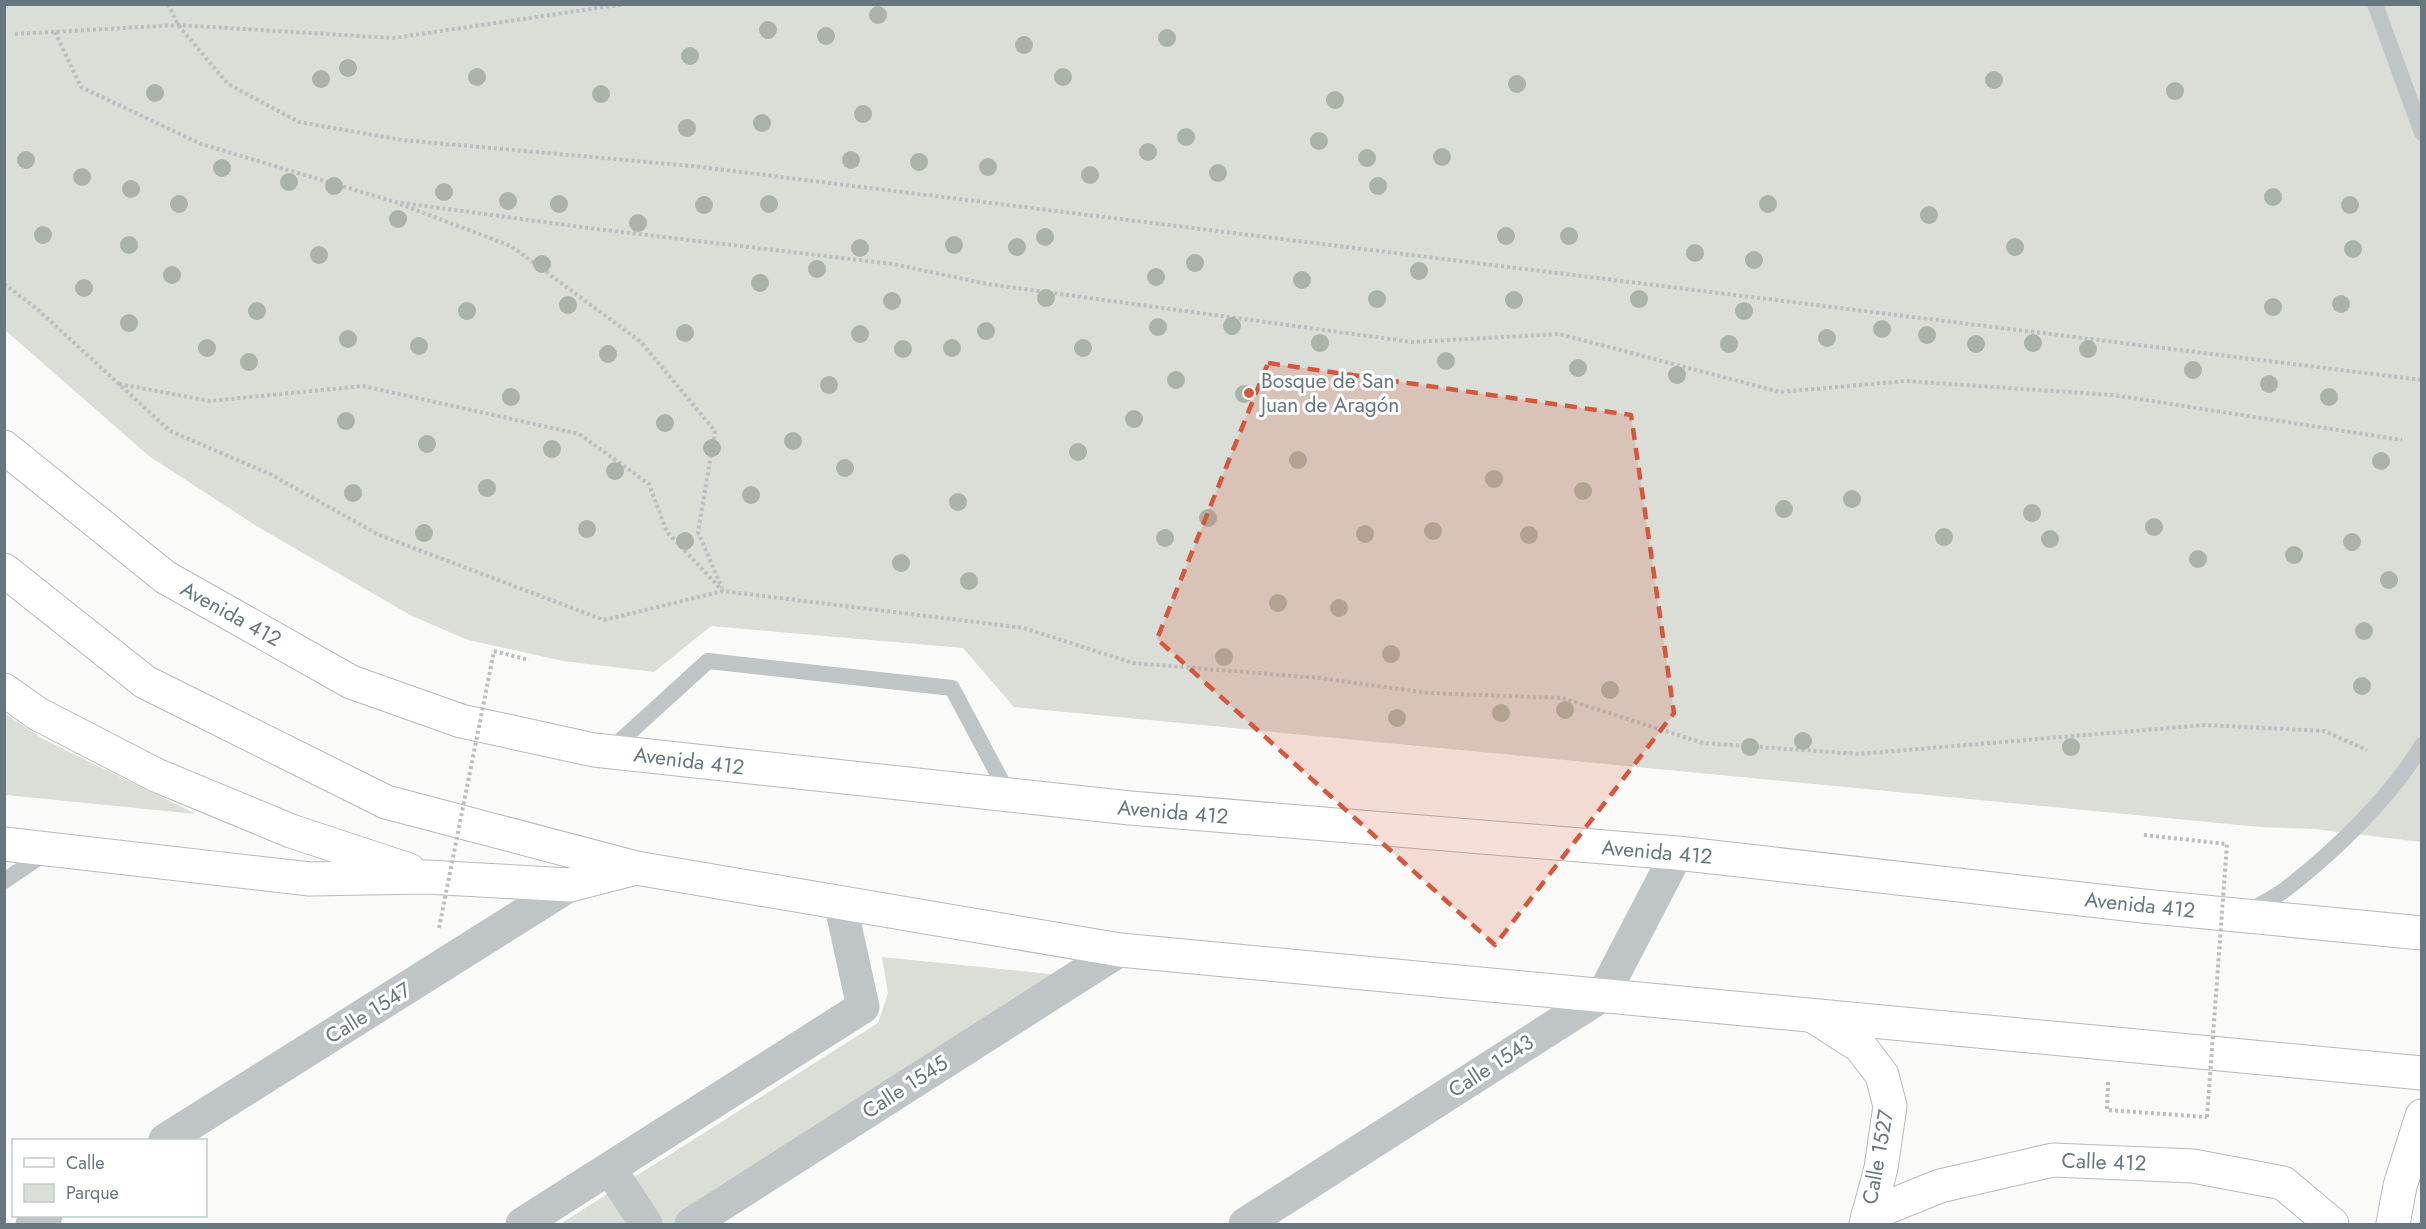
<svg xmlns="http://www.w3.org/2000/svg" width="2426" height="1229" font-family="Jost,sans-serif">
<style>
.green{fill:#daded7}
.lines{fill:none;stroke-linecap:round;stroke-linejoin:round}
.secondary-casing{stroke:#b4babe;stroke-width:35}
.primary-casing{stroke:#b3b9bc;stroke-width:35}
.path{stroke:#babec0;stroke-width:4;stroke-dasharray:3 3;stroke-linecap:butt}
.lane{stroke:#bfc4c7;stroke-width:16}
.street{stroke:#bfc4c7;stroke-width:33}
.secondary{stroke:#fff;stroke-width:33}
.primary{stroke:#fff;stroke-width:33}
.path-bridge{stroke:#babec0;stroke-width:4;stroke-dasharray:3 3;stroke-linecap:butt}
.tree{fill:#abb3a8}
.marked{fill:#d5583d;fill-opacity:0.2;stroke:#d5583d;stroke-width:4.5;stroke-dasharray:12 8;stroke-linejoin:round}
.poi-dot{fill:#d5583d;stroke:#fff;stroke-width:2}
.labels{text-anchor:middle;stroke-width:6;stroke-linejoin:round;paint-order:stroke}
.poi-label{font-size:21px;fill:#677780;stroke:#fff;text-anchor:start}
.street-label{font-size:21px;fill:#677780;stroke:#fff}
</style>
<rect width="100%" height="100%" fill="#fafaf8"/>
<g class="green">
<polygon points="5,5 2421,5 2421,842 2314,829 2260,827 1014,707 963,648 711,626 654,672 563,661 468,640 412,616 258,527 149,456 5,330"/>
<polygon points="4,713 43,739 196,814 5,795"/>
<polygon points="882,957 1060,975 674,1224 560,1224 878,1023 888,993"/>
</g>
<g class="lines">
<g class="secondary-casing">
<g id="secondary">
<polyline points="4,690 38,714 156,775 291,831 409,870"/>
<polyline points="4,844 310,879 427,877 570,885 636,868"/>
<polyline points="1813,1016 1860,1046 1882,1075 1890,1106 1881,1168 1866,1224"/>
<polyline points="1868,1215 1940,1186 2053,1160 2193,1166 2283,1183 2332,1224"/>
<polyline points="2393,1224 2400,1186 2422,1116"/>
</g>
</g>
<g class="primary-casing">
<g id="primary">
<polyline points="4,447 165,577 351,682 461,721 594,750 1130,808 1677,853 2143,906 2422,933"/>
<polyline points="4,570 145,682 386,802 636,868 1120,950 2422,1073"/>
</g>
</g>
<g class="path">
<polyline points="168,4 178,25 228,84 299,122 402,140 692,166 2422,380"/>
<polyline points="55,32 81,87 201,144 395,202 596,229 893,264 987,284 1412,342 1559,334 1780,392 1905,381 2113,395 2402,440"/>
<polyline points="15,34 178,25 393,38 625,4"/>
<polyline points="400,204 511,246 641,342 715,431 698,532 722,588"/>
<polyline points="4,284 36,308 170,431 270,474 379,535 604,620 723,591 1024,628 1133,663 1320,678 1428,693 1562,698 1703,743 1859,754 2205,725 2324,731 2367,750"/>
<polyline points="119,384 210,401 363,386 579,434 649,484 667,532 723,591"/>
<polyline points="494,651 529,660"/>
<polyline points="2144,835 2227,844"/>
<polyline points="2108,1082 2107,1110 2207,1117"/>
</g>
<g class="lane">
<polyline points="2375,4 2422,133"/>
<polyline points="608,752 708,661 952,688 1009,795"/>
<polyline points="4,881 47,852"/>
<path d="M2246 913C2259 905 2274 898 2286 889 2334 852 2391 797 2422 745"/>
</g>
<g class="street">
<polyline points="165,1140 570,885"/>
<polyline points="610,1169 646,1224"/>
<polyline points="32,1224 46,1216"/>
<polyline points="522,1224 863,1007 840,902"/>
<polyline points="691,1224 1120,950"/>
<polyline points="1245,1224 1603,995 1677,853"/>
</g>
<use href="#secondary" class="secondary"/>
<use href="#primary" class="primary"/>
<g class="path-bridge">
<polyline points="439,928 494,651"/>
<polyline points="2207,1117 2227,844"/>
</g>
</g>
<g class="tree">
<circle cx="878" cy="15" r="9"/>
<circle cx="768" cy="30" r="9"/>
<circle cx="826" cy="36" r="9"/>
<circle cx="1167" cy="38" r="9"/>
<circle cx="1024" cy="45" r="9"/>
<circle cx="690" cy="56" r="9"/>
<circle cx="348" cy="68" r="9"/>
<circle cx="477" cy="77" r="9"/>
<circle cx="1063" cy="77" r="9"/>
<circle cx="321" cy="79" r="9"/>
<circle cx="1994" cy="80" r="9"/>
<circle cx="1517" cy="84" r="9"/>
<circle cx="2175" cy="91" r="9"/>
<circle cx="155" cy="93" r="9"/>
<circle cx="601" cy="94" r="9"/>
<circle cx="1335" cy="100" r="9"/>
<circle cx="863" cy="114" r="9"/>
<circle cx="762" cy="123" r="9"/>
<circle cx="687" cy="128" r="9"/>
<circle cx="1186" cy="137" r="9"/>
<circle cx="1319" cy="141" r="9"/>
<circle cx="1148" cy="152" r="9"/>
<circle cx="1442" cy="157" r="9"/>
<circle cx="1367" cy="158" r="9"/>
<circle cx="26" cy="160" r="9"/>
<circle cx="851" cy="160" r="9"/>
<circle cx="919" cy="162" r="9"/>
<circle cx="988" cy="167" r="9"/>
<circle cx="222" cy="168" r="9"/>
<circle cx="1218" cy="173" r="9"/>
<circle cx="1090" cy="175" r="9"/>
<circle cx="82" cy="177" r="9"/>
<circle cx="289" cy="182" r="9"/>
<circle cx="334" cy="186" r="9"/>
<circle cx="1378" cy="186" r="9"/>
<circle cx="131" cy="189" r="9"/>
<circle cx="444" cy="192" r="9"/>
<circle cx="2273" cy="197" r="9"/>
<circle cx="508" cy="201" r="9"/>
<circle cx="179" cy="204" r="9"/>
<circle cx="559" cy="204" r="9"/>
<circle cx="769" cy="204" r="9"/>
<circle cx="1768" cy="204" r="9"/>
<circle cx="704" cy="205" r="9"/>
<circle cx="2350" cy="205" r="9"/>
<circle cx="1929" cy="215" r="9"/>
<circle cx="398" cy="219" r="9"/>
<circle cx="638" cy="223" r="9"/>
<circle cx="43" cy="235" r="9"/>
<circle cx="1506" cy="236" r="9"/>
<circle cx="1569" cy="236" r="9"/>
<circle cx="1045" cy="237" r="9"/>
<circle cx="129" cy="245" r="9"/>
<circle cx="954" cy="245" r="9"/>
<circle cx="1017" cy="247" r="9"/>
<circle cx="2015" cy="247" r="9"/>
<circle cx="860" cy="248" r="9"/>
<circle cx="2353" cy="249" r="9"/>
<circle cx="1695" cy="253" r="9"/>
<circle cx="319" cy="255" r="9"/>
<circle cx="1754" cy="260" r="9"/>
<circle cx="1195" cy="263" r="9"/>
<circle cx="542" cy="264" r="9"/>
<circle cx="817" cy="269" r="9"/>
<circle cx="1419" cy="271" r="9"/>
<circle cx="172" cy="275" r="9"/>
<circle cx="1156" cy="277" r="9"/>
<circle cx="1302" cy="280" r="9"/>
<circle cx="760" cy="283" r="9"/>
<circle cx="84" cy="288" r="9"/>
<circle cx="1046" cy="298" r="9"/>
<circle cx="1377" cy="299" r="9"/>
<circle cx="1639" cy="299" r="9"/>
<circle cx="1514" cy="300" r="9"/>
<circle cx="892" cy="301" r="9"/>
<circle cx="2341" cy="304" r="9"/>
<circle cx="568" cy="305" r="9"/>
<circle cx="2273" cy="307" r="9"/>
<circle cx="257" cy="311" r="9"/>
<circle cx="467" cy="311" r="9"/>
<circle cx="1744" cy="311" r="9"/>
<circle cx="129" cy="323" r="9"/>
<circle cx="1232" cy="326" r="9"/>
<circle cx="1158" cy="327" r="9"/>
<circle cx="1882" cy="329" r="9"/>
<circle cx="986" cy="331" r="9"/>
<circle cx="685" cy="333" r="9"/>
<circle cx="860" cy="334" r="9"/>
<circle cx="1927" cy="335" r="9"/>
<circle cx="1827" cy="338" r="9"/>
<circle cx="348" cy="339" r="9"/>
<circle cx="1320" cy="343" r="9"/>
<circle cx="2033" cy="343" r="9"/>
<circle cx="1729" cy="344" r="9"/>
<circle cx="1976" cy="344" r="9"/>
<circle cx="419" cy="346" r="9"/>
<circle cx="207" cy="348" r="9"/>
<circle cx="952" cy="348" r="9"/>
<circle cx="1083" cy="348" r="9"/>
<circle cx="903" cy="349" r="9"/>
<circle cx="2088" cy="349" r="9"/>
<circle cx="608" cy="354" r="9"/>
<circle cx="1446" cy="361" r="9"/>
<circle cx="249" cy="362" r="9"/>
<circle cx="1578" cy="368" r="9"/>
<circle cx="2193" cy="370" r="9"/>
<circle cx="1677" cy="375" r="9"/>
<circle cx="1176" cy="380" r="9"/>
<circle cx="2269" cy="384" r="9"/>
<circle cx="829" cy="385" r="9"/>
<circle cx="1244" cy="394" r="9"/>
<circle cx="511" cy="397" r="9"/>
<circle cx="2329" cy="397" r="9"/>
<circle cx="1134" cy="419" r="9"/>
<circle cx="346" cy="421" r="9"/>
<circle cx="665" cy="423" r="9"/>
<circle cx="793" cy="441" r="9"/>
<circle cx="427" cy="444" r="9"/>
<circle cx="712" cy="448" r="9"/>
<circle cx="552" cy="449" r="9"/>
<circle cx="1078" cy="452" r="9"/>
<circle cx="1298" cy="460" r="9"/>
<circle cx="2381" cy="461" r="9"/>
<circle cx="845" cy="468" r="9"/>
<circle cx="615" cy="471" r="9"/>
<circle cx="1494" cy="479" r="9"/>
<circle cx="487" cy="488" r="9"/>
<circle cx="1583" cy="491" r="9"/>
<circle cx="353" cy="493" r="9"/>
<circle cx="751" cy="495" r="9"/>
<circle cx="1852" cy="499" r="9"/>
<circle cx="958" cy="502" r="9"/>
<circle cx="1784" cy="509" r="9"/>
<circle cx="2032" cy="513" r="9"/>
<circle cx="1208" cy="518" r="9"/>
<circle cx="2154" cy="527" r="9"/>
<circle cx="587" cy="529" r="9"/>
<circle cx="1433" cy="531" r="9"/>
<circle cx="424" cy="533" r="9"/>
<circle cx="1365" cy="534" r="9"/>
<circle cx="1529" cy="535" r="9"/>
<circle cx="1944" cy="537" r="9"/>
<circle cx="1165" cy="538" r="9"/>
<circle cx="2050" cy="539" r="9"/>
<circle cx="685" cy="541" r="9"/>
<circle cx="2352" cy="542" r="9"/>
<circle cx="2294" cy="555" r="9"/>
<circle cx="2198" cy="559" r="9"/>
<circle cx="901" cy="563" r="9"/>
<circle cx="2389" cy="580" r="9"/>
<circle cx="969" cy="581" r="9"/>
<circle cx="1278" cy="603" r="9"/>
<circle cx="1339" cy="608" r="9"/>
<circle cx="2364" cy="631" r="9"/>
<circle cx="1391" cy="654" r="9"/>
<circle cx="1224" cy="657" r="9"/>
<circle cx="2362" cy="686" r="9"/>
<circle cx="1610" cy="690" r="9"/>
<circle cx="1565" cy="710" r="9"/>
<circle cx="1501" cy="713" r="9"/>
<circle cx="1397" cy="718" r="9"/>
<circle cx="1803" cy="741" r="9"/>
<circle cx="1750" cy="747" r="9"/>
<circle cx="2071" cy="747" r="9"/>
</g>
<path class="marked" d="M1268 363 1631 415 1674 713 1495 945 1157 639Z"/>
<circle class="poi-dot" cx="1249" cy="393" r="6"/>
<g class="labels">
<g class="poi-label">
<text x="1261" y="388">Bosque de San<tspan x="1261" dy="24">Juan de Aragón</tspan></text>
</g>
<g class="street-label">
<text transform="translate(231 614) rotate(29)" y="7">Avenida 412</text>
<text transform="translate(689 761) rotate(7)" y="7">Avenida 412</text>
<text transform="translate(1173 812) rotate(5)" y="7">Avenida 412</text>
<text transform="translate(1657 852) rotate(5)" y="7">Avenida 412</text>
<text transform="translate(2140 905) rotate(6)" y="7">Avenida 412</text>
<text transform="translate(368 1013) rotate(-32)" y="7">Calle 1547</text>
<text transform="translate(1491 1066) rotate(-33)" y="7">Calle 1543</text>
<text transform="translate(905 1087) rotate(-33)" y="7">Calle 1545</text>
<text transform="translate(1878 1157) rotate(-80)" y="7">Calle 1527</text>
<text transform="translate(2104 1162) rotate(2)" y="7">Calle 412</text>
</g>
</g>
<rect width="2426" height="1229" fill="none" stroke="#677780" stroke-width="12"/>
<rect x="12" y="1139" width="195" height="78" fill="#ffffff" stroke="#c2c9cc" stroke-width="1.5"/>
<rect x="24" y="1158" width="30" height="9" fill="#ffffff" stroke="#c2c9cc" stroke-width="1.5"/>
<text x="66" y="1169" font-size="18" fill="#677780">Calle</text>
<rect x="24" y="1184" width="30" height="18" fill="#daded7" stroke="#c2c9cc" stroke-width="1.5"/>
<text x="66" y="1199" font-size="18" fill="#677780">Parque</text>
</svg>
